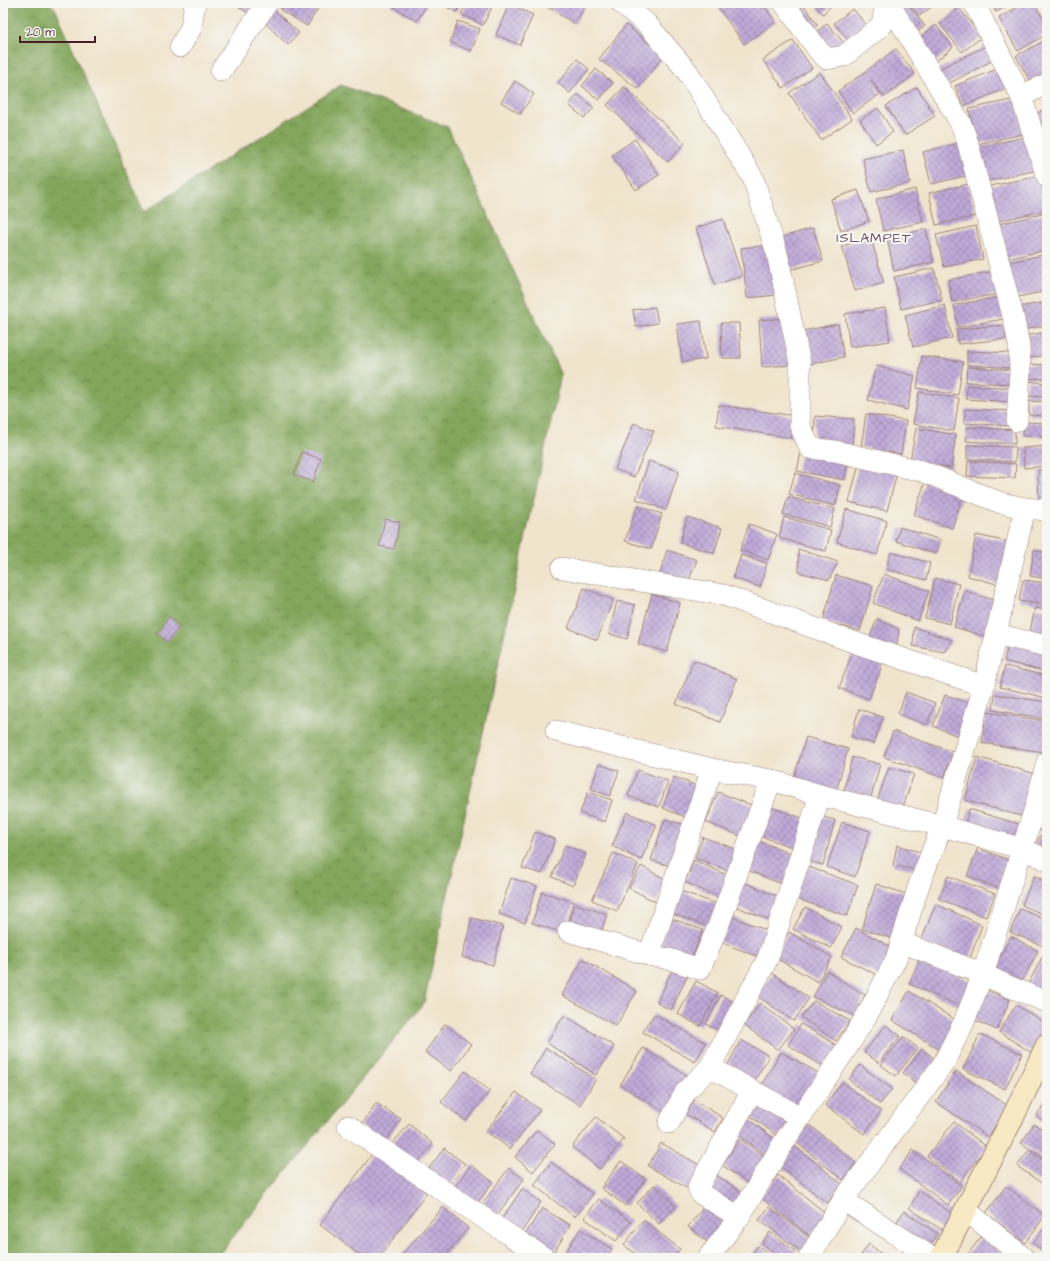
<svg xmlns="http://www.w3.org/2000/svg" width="1050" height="1261" font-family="'Architects Daughter',sans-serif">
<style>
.forest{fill:url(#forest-crowns);stroke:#666243}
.building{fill:url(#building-cross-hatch)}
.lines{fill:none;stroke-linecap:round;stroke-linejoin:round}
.street-casing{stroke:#9d827c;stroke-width:22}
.secondary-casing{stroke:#9d827c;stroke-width:24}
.street{stroke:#fff;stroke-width:21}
.secondary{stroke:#f6e9c3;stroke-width:22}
.labels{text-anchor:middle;stroke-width:4;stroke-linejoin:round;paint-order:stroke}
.neighbourhood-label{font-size:14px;letter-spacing:1px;fill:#735068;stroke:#f6f6f2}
</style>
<defs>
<pattern id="forest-crowns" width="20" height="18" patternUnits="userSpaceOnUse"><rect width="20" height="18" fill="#83a65b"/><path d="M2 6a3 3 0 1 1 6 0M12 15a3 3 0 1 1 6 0" fill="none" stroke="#6d874b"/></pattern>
<pattern id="building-cross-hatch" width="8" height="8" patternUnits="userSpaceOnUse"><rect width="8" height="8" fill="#c0aad9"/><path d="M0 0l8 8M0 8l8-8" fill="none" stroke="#9e8ab0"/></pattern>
</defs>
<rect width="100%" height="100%" fill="#f6f6f2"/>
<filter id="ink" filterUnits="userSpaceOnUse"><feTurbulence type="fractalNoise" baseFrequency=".025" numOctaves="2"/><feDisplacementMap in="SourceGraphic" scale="8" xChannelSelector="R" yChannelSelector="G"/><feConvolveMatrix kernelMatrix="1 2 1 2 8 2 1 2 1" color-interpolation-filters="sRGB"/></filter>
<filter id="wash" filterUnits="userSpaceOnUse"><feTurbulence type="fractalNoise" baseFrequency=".012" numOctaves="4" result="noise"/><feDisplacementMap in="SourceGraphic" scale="16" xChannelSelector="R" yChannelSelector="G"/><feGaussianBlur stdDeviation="0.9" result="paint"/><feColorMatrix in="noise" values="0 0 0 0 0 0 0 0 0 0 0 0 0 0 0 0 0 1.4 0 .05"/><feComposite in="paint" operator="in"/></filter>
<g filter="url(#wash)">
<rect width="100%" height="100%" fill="#f0e4cc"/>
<polygon class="forest" points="3,3 50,3 55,8 144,212 341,85 448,127 561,375 424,1003 216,1258 3,1258"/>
<g id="blocks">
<g class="building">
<polygon points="233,3 257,3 250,14"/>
<polygon points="285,3 312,3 319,7 307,26 280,10"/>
<polygon points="391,3 428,3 417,21 390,5"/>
<polygon points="438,3 461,3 457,12"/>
<polygon points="467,3 494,3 483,25 461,14"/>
<polygon points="545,3 587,3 575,24 544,5"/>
<polygon points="715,3 762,3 776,22 744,44"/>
<polygon points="788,3 802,3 818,25 808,32"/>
<polygon points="813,3 834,3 823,14"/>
<polygon points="892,3 907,3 925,26 912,36"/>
<polygon points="909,3 937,3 919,16"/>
<polygon points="991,3 1013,3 996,12"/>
<polygon points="1025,3 1034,3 1047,25 1047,34 1018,51 999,18"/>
<polygon points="1042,3 1047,3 1047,13"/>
<polygon points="509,4 533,15 520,45 496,35"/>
<polygon points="959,8 982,37 962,52 940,24"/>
<polygon points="853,9 868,27 850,42 834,23"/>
<polygon points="274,10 299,33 288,45 263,21"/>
<polygon points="458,21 480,29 471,51 450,42"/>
<polygon points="827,23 849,49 830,56 813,36"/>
<polygon points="626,25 664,55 638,89 599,59"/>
<polygon points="936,25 953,47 935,62 916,41"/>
<polygon points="1047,39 1047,83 1035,90 1016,56"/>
<polygon points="793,40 812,68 783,88 763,60"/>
<polygon points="990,44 997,58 944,86 935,71"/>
<polygon points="896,49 915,74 884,97 871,80 880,94 853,113 838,91 865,72"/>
<polygon points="577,59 589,69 570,93 558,83"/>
<polygon points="1002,67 1010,87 963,106 955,86"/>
<polygon points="596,69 613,83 599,100 582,86"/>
<polygon points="820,72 852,119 821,140 789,93"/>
<polygon points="515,81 534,94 520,114 501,102"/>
<polygon points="624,87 685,143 668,162 607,105"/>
<polygon points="917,87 935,116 905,135 886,106"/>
<polygon points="578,94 594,108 584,118 569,105"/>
<polygon points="1020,98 1028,133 977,144 969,109"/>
<polygon points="878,108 893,132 876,144 860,120"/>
<polygon points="1047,108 1047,134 1036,114"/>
<polygon points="1030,136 1038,170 988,181 979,147"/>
<polygon points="635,139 659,175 636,190 612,155"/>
<polygon points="963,142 970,175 931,184 923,152"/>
<polygon points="903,150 910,183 871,192 863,159"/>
<polygon points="1040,176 1047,210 998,221 990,186"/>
<polygon points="968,184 976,216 936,225 929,193"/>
<polygon points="915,189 923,222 883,231 876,199"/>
<polygon points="858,190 869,221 841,231 831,199"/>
<polygon points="1047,213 1047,250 1006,259 998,224"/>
<polygon points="723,219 742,276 715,285 696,228"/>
<polygon points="976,226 983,259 944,267 936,235"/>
<polygon points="813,228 823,261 789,270 779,238"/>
<polygon points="926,229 934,262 894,271 887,238"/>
<polygon points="871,238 884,283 855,291 842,246"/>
<polygon points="771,245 777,295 747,298 741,248"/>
<polygon points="1047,254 1047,291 1013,298 1005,263"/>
<polygon points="934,268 942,300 901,309 894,277"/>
<polygon points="994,271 998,294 952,302 948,280"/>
<polygon points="1000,297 1004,319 958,327 954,305"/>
<polygon points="1047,302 1047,325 1022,330 1018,307"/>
<polygon points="945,305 952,338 913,347 905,315"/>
<polygon points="655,307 658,323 636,327 633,310"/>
<polygon points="885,308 890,341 850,347 845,314"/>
<polygon points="788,318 791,365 762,367 759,320"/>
<polygon points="701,321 706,359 682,362 677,324"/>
<polygon points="721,323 739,323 741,358 722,358"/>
<polygon points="838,324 844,357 805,365 798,332"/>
<polygon points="1005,325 1006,339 958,344 957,329"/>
<polygon points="1047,332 1047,355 1028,358 1023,336"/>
<polygon points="967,351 1015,353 1015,368 967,365"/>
<polygon points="922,356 963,362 958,395 917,388"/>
<polygon points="1025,364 1047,365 1047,379 1024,378"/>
<polygon points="876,366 915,376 907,410 868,400"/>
<polygon points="967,367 1015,370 1015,384 966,382"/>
<polygon points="1027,381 1047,383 1047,397 1026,396"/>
<polygon points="967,385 1015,388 1014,402 966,399"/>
<polygon points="919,392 959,398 954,431 913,424"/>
<polygon points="1029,401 1047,402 1047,416 1029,415"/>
<polygon points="719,405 795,416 791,438 716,426"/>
<polygon points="965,409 1013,411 1012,426 964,423"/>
<polygon points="866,414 906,421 901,454 861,447"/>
<polygon points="815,416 854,419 852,446 814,443"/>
<polygon points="1024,422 1047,423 1047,437 1023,436"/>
<polygon points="634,423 654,431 634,477 615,469"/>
<polygon points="967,427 1015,430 1015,444 966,441"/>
<polygon points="916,428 956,435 951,468 910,461"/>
<polygon points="967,445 1016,447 1015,462 967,459"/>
<polygon points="1047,446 1047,466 1024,468 1023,448"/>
<polygon points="302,452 321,459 313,482 294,475"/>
<polygon points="801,452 848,462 844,480 797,471"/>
<polygon points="860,460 898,469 887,511 849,502"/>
<polygon points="649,461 679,471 666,510 636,499"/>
<polygon points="968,461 1016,464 1015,478 967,476"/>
<polygon points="1038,470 1047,470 1047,503 1039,503"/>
<polygon points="795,473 840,485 835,506 789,494"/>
<polygon points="925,482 963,494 952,528 914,515"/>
<polygon points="788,497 835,509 830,527 783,514"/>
<polygon points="637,506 662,514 651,549 625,541"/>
<polygon points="846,509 887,521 877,555 837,542"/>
<polygon points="687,517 722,528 714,553 680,543"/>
<polygon points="784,517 831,530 826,551 779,538"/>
<polygon points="385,519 400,522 394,549 379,546"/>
<polygon points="749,524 777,534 768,560 740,550"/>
<polygon points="900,527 941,540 936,554 896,541"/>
<polygon points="976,535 1014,543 1000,585 968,576"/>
<polygon points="798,549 838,562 829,580 799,572"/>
<polygon points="667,550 697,560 687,585 659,577"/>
<polygon points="1034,550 1047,552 1047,579 1030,576"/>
<polygon points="891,552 930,563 926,580 886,569"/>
<polygon points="741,555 767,563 760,587 733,578"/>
<polygon points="884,574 929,591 918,621 873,603"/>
<polygon points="836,575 873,586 860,631 823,621"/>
<polygon points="935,578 959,584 950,624 925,618"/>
<polygon points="1023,580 1047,583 1047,605 1019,601"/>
<polygon points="584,588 613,600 597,640 568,628"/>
<polygon points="965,591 997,601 987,637 954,627"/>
<polygon points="652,594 680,603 667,652 638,644"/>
<polygon points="617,601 635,605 627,639 609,634"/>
<polygon points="1035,608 1047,610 1047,640 1029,636"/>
<polygon points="169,617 180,626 167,642 157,634"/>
<polygon points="877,619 899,629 896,653 868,642"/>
<polygon points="914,627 952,640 944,652 913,646"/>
<polygon points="1009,641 1047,649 1047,672 1004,661"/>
<polygon points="854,648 884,660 869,699 839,688"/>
<polygon points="694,660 737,679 720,722 676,704"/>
<polygon points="1005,666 1047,676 1047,698 1000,687"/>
<polygon points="906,692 935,703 927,725 898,714"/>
<polygon points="995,694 1047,702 1047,719 993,710"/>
<polygon points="945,695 973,704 965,739 933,726"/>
<polygon points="859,709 883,717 874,744 851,737"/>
<polygon points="986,712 1047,721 1044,752 982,743"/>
<polygon points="893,731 953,752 944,778 884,757"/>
<polygon points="806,737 848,749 835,795 793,782"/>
<polygon points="852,757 880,764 870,801 843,794"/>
<polygon points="977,757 1036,774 1024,817 965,800"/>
<polygon points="599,764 619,771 610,796 591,789"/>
<polygon points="889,767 914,774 902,810 876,804"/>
<polygon points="638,770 668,781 659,807 628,796"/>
<polygon points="674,777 702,788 690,819 663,808"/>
<polygon points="588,792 612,800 605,822 580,813"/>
<polygon points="718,792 756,807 743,837 706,822"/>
<polygon points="770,807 808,820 798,849 760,836"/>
<polygon points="969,809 1025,826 1018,848 963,831"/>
<polygon points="1047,811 1047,833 1039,830"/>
<polygon points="627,812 657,825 641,860 612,846"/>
<polygon points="817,815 835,820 823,865 805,860"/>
<polygon points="665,819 685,825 670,866 651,860"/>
<polygon points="842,822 870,831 855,877 827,867"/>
<polygon points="535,832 555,839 542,874 522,868"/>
<polygon points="1041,835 1047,838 1047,851 1035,845"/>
<polygon points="703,837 741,851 732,872 695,858"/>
<polygon points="759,841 796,856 784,885 747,870"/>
<polygon points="565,845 586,854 573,886 552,877"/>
<polygon points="897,845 923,853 920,871 893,865"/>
<polygon points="978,848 1011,861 1000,889 967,876"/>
<polygon points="613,853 638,864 617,911 592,900"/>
<polygon points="694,860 729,876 720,898 685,882"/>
<polygon points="641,866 667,880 656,902 629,888"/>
<polygon points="806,866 858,885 847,916 794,898"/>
<polygon points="948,876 995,894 986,917 939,899"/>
<polygon points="1034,876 1047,882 1047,916 1022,905"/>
<polygon points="511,878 537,886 525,923 499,914"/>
<polygon points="741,881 784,899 775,922 732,905"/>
<polygon points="876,884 912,896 898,940 862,929"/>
<polygon points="681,891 720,905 712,928 673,914"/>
<polygon points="542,892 574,902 564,933 532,923"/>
<polygon points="575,904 607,914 600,935 569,925"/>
<polygon points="936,904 982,925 970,958 920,943"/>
<polygon points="805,907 842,927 831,948 793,929"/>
<polygon points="1020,909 1047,920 1047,936 1043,946 1010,932"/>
<polygon points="727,915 771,932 762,958 717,941"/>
<polygon points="472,918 503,926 493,965 462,957"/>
<polygon points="670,918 703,930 691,960 659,948"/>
<polygon points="856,928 893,948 879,976 841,957"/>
<polygon points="789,932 832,957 818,982 774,957"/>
<polygon points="1011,936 1038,951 1019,987 992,972"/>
<polygon points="1047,948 1047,995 1027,986"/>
<polygon points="920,958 973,982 962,1007 909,984"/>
<polygon points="583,959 637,991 616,1026 562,995"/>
<polygon points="673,968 688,975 671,1010 657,1003"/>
<polygon points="827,971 865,995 855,1016 813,997"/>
<polygon points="772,973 809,998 794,1021 757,996"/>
<polygon points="696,981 718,993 700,1026 678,1014"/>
<polygon points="982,988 1010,1000 997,1030 969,1018"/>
<polygon points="909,991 960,1023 943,1052 892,1020"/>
<polygon points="721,995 739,1005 724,1034 706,1024"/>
<polygon points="814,1001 850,1021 836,1041 801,1017"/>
<polygon points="760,1003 794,1029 778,1050 744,1025"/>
<polygon points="1016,1005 1047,1024 1047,1029 1032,1053 999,1032"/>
<polygon points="654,1014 706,1043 695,1062 643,1032"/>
<polygon points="564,1015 614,1046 596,1075 547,1043"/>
<polygon points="445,1024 471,1044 451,1071 425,1052"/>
<polygon points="801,1024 841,1048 828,1069 788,1045"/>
<polygon points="886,1025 900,1036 879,1063 864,1052"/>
<polygon points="980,1034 1022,1054 1005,1089 963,1069"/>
<polygon points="903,1037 918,1048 896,1076 881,1065"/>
<polygon points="741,1040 769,1056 752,1085 725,1070"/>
<polygon points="546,1048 596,1079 580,1105 530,1074"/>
<polygon points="643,1048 688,1076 666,1113 620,1085"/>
<polygon points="922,1049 939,1062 921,1087 903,1073"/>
<polygon points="781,1052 822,1075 800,1113 759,1089"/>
<polygon points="860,1065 892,1089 880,1104 849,1080"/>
<polygon points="465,1071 490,1091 466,1121 441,1102"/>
<polygon points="956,1071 1008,1106 988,1137 936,1102"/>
<polygon points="842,1082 881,1111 864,1134 825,1105"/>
<polygon points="516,1092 540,1110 510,1149 486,1131"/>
<polygon points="694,1100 723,1118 715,1132 686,1114"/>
<polygon points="1047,1101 1047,1124 1036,1116"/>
<polygon points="758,1102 789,1125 779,1137 749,1115"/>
<polygon points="376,1103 401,1119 385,1142 361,1126"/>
<polygon points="596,1117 624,1139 600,1169 572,1147"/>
<polygon points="747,1118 780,1143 769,1157 736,1133"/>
<polygon points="954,1122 987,1147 960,1182 927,1156"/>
<polygon points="409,1124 433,1144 416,1164 392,1144"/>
<polygon points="1034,1124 1047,1132 1047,1160 1021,1143"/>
<polygon points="810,1125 856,1163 843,1180 796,1142"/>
<polygon points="537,1130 555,1144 533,1172 515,1157"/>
<polygon points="740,1139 769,1159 750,1185 722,1165"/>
<polygon points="661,1143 703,1167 690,1190 648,1166"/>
<polygon points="794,1145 842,1184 827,1203 779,1165"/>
<polygon points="444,1148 465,1164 449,1187 427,1171"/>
<polygon points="913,1150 962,1186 948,1205 899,1169"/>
<polygon points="1029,1150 1047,1163 1047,1187 1017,1166"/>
<polygon points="373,1153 427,1193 379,1258 364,1258 320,1225"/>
<polygon points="621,1161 645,1179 626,1206 601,1188"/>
<polygon points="551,1162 593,1194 575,1217 534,1185"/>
<polygon points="471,1165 493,1182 475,1206 453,1189"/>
<polygon points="509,1168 524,1179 494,1219 479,1208"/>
<polygon points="713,1173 748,1196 740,1207 703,1190"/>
<polygon points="778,1175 827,1214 810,1236 760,1197"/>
<polygon points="654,1185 676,1206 659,1224 637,1203"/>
<polygon points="1006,1186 1045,1216 1025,1243 986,1213"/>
<polygon points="522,1189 541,1202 519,1236 499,1223"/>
<polygon points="919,1191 953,1214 942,1230 909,1208"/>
<polygon points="599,1199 631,1222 616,1241 584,1218"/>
<polygon points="706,1204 732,1224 714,1247 688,1227"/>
<polygon points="443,1207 468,1228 443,1258 399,1258"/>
<polygon points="769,1207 810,1238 800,1251 759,1220"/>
<polygon points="542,1208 570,1225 552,1256 523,1238"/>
<polygon points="904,1211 938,1234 925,1253 891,1230"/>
<polygon points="643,1220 680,1249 673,1258 641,1258 624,1245"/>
<polygon points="1047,1224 1047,1254 1033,1243"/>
<polygon points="580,1229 612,1249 606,1258 562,1258"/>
<polygon points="770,1232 795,1251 789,1258 781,1258 762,1243"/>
<polygon points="981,1237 1001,1252 997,1258 965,1258"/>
<polygon points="869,1244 887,1258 859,1258"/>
<polygon points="758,1246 775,1258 756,1258 751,1255"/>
</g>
</g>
</g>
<g filter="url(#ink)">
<use href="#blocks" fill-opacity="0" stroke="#9d827c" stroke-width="1"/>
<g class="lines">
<g class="street-casing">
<g id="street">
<polyline points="621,3 647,24 687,71 753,178 777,253 800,363 800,426 810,448 835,451 922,471 1001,503 1025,508 1047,510"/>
<polyline points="784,3 819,51 827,59 844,56 882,25 886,3"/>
<polyline points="889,3 961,124 967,140 1014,320 1019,345 1020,371 1017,421"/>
<polyline points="974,3 1021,96 1047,177"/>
<polyline points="180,47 191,28 195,3"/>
<polyline points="221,71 267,3"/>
<polyline points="1021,96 1047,84"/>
<polyline points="562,568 724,595 853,642 984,686"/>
<polyline points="995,634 1047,646"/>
<polyline points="556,731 712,769 771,780"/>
<polyline points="568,931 649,955 669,959 700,969 719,924 771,780 820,795"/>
<polyline points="901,942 983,974 1008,986 1047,1002"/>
<polyline points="649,955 712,769"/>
<polyline points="800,1117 710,1067 768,958 820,795 942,826 1023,849 1047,860"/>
<polyline points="669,1123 686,1091 710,1067"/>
<polyline points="348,1126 491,1223 545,1258"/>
<polyline points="843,1200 933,1258"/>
<polyline points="966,1210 1024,1258"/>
<polyline points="739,1217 701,1194 698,1187 752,1091"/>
<polyline points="708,1258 739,1217 784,1142 850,1043 867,1015 896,959 919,885 942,826 984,686 1025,508"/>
<polyline points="809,1258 843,1200 943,1064 964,1022 983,974 1035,808 1047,762"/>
</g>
</g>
<g class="secondary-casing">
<polyline id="secondary" points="941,1258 1013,1117 1047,1045"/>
</g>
<use href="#street" class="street"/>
<use href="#secondary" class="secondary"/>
</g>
</g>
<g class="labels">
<g class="neighbourhood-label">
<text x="874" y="242">ISLAMPET</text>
</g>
</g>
<rect width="1050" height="1261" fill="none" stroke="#f6f6f2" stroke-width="16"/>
<path d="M20 36v6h75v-6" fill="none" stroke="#4a1f2b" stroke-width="2"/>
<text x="26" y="36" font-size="12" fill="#4a1f2b" stroke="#f6f6f2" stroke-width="3" paint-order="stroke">20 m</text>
</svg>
